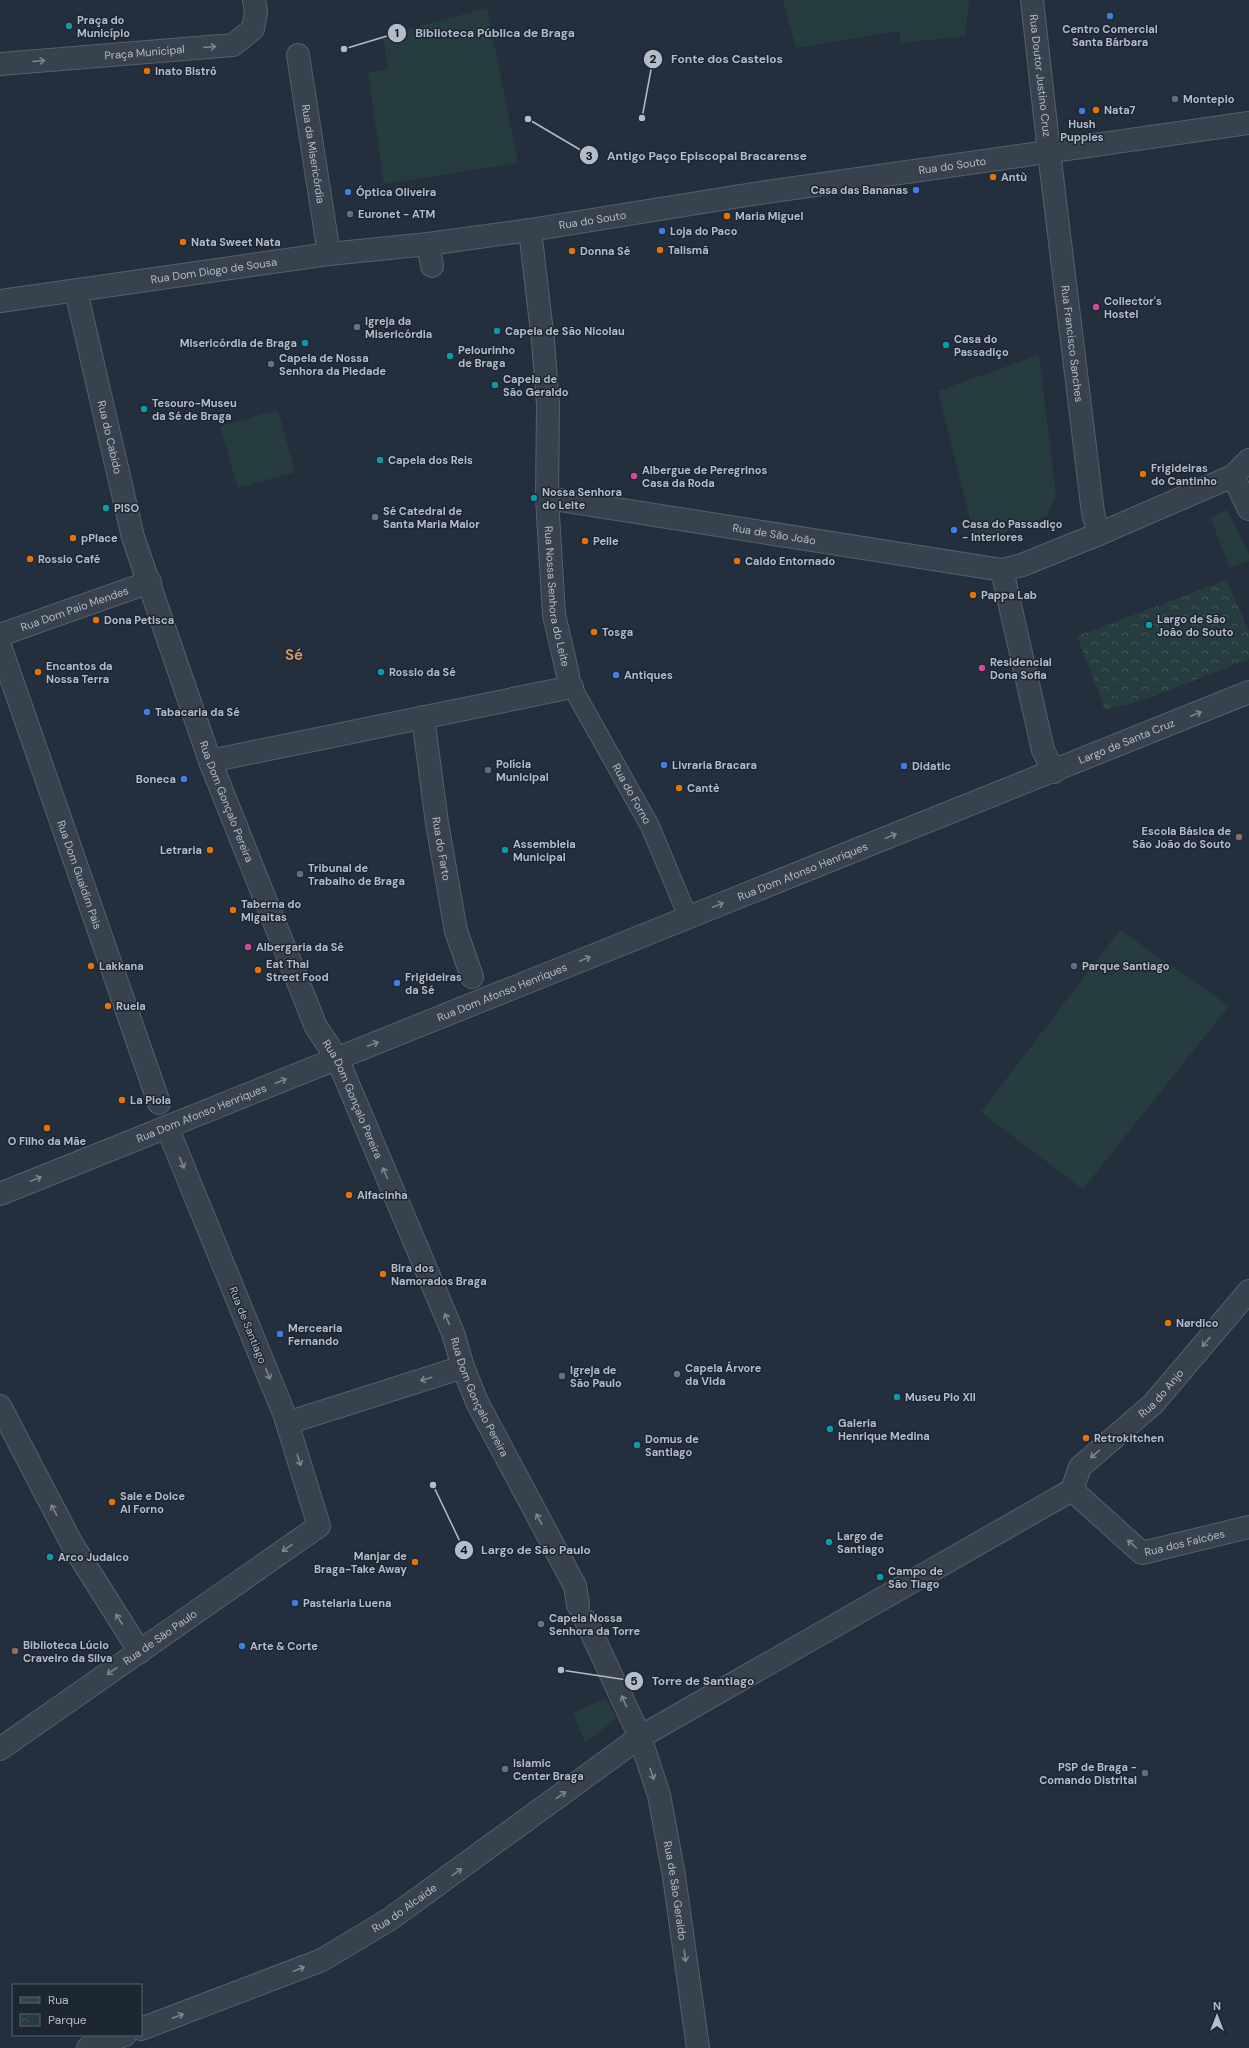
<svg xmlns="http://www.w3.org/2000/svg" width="1249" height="2048" font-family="'DM Sans',sans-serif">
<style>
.green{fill:#263c3f}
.park{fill:url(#park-crowns)}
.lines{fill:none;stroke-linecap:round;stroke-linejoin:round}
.lane-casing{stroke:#565f6c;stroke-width:20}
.street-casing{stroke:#565f6c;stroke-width:24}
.lane{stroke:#38414e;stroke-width:18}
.street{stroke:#38414e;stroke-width:22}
.oneway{stroke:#7c8592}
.shop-dot{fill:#3f7fe0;stroke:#1d2633;stroke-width:1.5}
.culture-dot{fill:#0f9aa8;stroke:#1d2633;stroke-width:1.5}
.food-dot{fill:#e8710a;stroke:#1d2633;stroke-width:1.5}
.service-dot{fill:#5c6f8a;stroke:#1d2633;stroke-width:1.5}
.hotel-dot{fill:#d1479c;stroke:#1d2633;stroke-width:1.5}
.worship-dot{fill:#6b7280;stroke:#1d2633;stroke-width:1.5}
.education-dot{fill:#8d6e63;stroke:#1d2633;stroke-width:1.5}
.labels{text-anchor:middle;stroke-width:3;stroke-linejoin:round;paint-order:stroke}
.poi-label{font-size:11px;font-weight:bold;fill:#b4bcc9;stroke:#1d2633;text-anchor:start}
.street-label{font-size:11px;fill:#b4bcc9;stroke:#1d2633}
.district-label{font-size:15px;font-weight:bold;fill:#d59563;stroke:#1d2633}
.leader{fill:none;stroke:#b4bcc9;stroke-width:1.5}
.callout-dot{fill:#b4bcc9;stroke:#1d2633;stroke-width:1.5}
.mark-label{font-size:12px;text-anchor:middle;font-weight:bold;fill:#111}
.callout-label{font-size:12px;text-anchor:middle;font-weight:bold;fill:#b4bcc9;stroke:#1d2633;stroke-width:3;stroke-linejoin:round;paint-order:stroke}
</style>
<defs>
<pattern id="park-crowns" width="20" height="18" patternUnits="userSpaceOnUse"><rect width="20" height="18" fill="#263c3f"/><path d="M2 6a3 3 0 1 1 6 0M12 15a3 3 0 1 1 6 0" fill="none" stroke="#435659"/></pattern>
</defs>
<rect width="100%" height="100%" fill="#242f3e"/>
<g class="green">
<polygon points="783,0 969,0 965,36 901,43 899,31 796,48"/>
<polygon points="487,8 518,163 384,184 368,73 388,69 383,36"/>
<polygon points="1039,355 1056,495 1047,516 976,543 938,391"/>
<polygon points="278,410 295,472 238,488 220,426"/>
<polygon points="1227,510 1249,554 1249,561 1230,568 1210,517"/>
<polygon points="1120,930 1229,1006 1083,1189 981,1112"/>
<polygon points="606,1698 616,1718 585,1743 573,1713"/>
</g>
<polygon class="park" points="1226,580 1249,631 1249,659 1144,700 1105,710 1077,636"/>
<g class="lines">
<g class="lane-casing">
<g id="lane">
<path id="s1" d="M568 675 572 687 650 826 688 917"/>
</g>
</g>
<g class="street-casing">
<g id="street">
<path id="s2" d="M1032 0 1049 152 1093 513 1099 534"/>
<path id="s3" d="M298 55 329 254"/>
<path id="s4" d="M0 64 233 45 253 29 256 12 254 0"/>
<path id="s5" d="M530 230 543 341 548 405 547 498 554 615 568 675"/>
<polyline points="428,244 432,266"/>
<path id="s6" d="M76 291 133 537 210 761 316 1027 337 1058 453 1333 463 1367 477 1402 575 1586 578 1605"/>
<path id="s7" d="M0 301 329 254 428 244 530 230 753 194 1249 123"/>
<polyline points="1249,460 1233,476 1249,509"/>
<path id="s8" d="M547 498 1002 570 1022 565 1099 534 1233 476"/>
<polyline points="1002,570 1043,750 1054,772"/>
<path id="s9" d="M0 635 150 582"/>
<path id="s10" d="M0 646 159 1103"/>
<path id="s11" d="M423 717 437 823 456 931 472 977"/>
<polyline points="210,761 572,687"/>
<path id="s12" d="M0 1194 1249 692"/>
<polyline points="0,1406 72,1544 140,1652"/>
<polyline points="287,1423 463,1367"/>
<path id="s13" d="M1072 1490 1080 1467 1153 1404 1249 1291"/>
<path id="s14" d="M1072 1490 1142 1553 1249 1527"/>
<path id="s15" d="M586 1621 640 1737 659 1795 674 1876 698 2048"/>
<path id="s16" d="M0 1749 319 1526 285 1416 167 1127"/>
<path id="s17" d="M141 2029 322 1960 390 1919 640 1737 1072 1490"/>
<polyline points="88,2048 125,2035"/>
</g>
</g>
<use href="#lane" class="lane"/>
<use href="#street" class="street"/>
</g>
<defs><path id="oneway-shaft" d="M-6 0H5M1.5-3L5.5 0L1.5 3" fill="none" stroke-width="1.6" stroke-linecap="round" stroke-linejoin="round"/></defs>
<g class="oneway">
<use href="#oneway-shaft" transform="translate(210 47) rotate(-5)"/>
<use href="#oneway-shaft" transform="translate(39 61) rotate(-5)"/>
<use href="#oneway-shaft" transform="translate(1196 714) rotate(-22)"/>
<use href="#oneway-shaft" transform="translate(891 836) rotate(-22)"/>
<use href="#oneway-shaft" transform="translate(718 905) rotate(-22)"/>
<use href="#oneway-shaft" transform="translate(585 959) rotate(-22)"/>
<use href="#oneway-shaft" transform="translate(373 1044) rotate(-21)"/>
<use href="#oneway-shaft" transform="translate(281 1081) rotate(-22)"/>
<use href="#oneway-shaft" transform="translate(182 1163) rotate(68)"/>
<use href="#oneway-shaft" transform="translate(385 1173) rotate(-113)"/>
<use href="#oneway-shaft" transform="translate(36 1179) rotate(-22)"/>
<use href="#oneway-shaft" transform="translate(447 1319) rotate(-113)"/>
<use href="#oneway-shaft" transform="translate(1206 1342) rotate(130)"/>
<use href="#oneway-shaft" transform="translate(268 1374) rotate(68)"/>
<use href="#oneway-shaft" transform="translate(426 1379) rotate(163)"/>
<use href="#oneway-shaft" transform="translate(1095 1454) rotate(139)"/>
<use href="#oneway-shaft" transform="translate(299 1460) rotate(72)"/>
<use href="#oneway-shaft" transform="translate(54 1510) rotate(-118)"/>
<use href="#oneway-shaft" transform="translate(539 1519) rotate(-118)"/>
<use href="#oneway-shaft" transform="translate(1132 1544) rotate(-138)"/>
<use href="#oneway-shaft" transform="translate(287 1548) rotate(145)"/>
<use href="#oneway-shaft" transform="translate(119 1619) rotate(-122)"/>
<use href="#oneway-shaft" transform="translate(112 1671) rotate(145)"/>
<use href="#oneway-shaft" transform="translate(624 1701) rotate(-113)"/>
<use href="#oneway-shaft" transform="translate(652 1774) rotate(71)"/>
<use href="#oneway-shaft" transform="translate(561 1795) rotate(-36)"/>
<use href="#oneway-shaft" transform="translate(457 1872) rotate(-36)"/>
<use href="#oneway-shaft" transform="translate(685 1956) rotate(82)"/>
<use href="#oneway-shaft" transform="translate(299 1969) rotate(-21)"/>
<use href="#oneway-shaft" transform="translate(178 2016) rotate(-21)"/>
</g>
<g class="shop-dot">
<circle cx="1110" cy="16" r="4"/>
<circle cx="1082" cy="111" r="4"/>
<circle cx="916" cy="190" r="4"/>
<circle cx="348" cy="192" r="4"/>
<circle cx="662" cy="231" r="4"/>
<circle cx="954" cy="530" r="4"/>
<circle cx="616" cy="675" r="4"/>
<circle cx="147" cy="712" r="4"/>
<circle cx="664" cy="765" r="4"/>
<circle cx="904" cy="766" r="4"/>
<circle cx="184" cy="779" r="4"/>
<circle cx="397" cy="983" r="4"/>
<circle cx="280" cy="1334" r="4"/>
<circle cx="295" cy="1603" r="4"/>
<circle cx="242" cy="1646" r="4"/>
</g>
<g class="culture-dot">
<circle cx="69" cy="26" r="4"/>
<circle cx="497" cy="331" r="4"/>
<circle cx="305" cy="343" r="4"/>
<circle cx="946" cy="345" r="4"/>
<circle cx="450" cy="356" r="4"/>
<circle cx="495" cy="385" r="4"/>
<circle cx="144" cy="409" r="4"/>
<circle cx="380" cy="460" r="4"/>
<circle cx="534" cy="498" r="4"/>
<circle cx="106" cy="508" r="4"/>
<circle cx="1149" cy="625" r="4"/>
<circle cx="381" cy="672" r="4"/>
<circle cx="505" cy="850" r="4"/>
<circle cx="897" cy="1397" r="4"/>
<circle cx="830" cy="1429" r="4"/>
<circle cx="637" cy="1445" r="4"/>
<circle cx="829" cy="1542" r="4"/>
<circle cx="50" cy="1557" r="4"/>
<circle cx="880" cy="1577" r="4"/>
</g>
<g class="food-dot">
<circle cx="147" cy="71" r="4"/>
<circle cx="1096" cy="110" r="4"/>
<circle cx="993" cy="177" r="4"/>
<circle cx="727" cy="216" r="4"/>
<circle cx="183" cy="242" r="4"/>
<circle cx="660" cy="250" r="4"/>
<circle cx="572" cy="251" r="4"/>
<circle cx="1143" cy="474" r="4"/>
<circle cx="73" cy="538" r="4"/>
<circle cx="585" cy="541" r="4"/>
<circle cx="30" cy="559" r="4"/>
<circle cx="737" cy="561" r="4"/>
<circle cx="973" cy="595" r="4"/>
<circle cx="96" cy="620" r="4"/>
<circle cx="594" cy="632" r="4"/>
<circle cx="38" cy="672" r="4"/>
<circle cx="679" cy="788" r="4"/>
<circle cx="210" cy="850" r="4"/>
<circle cx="233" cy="910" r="4"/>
<circle cx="91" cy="966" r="4"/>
<circle cx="258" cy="970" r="4"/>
<circle cx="108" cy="1006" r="4"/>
<circle cx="122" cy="1100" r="4"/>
<circle cx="47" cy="1128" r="4"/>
<circle cx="349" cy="1195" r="4"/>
<circle cx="383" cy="1274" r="4"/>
<circle cx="1168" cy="1323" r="4"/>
<circle cx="1086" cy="1438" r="4"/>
<circle cx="112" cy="1502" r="4"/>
<circle cx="415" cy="1562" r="4"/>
</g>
<g class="service-dot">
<circle cx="1175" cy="99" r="4"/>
<circle cx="350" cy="214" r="4"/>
<circle cx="488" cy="770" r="4"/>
<circle cx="300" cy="874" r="4"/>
<circle cx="1074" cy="966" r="4"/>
<circle cx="1145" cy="1773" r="4"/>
</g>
<g class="hotel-dot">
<circle cx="1096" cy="307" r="4"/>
<circle cx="634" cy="476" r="4"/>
<circle cx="982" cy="668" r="4"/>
<circle cx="248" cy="947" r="4"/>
</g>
<g class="worship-dot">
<circle cx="357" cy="327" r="4"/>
<circle cx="271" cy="364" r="4"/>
<circle cx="375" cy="517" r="4"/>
<circle cx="677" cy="1374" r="4"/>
<circle cx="562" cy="1376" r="4"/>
<circle cx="541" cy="1624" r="4"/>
<circle cx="505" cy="1769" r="4"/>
</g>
<g class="education-dot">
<circle cx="1239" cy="837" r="4"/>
<circle cx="15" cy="1651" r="4"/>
</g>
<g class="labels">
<g class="poi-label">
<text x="77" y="24">Praça do<tspan x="77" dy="13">Município</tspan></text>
<text x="1110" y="33" text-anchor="middle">Centro Comercial<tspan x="1110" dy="13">Santa Bárbara</tspan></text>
<text x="155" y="75">Inato Bistrô</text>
<text x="1183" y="103">Montepio</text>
<text x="1104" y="114">Nata7</text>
<text x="1082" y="128" text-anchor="middle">Hush<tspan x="1082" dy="13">Puppies</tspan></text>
<text x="1001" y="181">Antù</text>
<text x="908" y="194" text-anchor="end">Casa das Bananas</text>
<text x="356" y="196">Óptica Oliveira</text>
<text x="358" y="218">Euronet - ATM</text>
<text x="735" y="220">Maria Miguel</text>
<text x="670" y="235">Loja do Paco</text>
<text x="191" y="246">Nata Sweet Nata</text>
<text x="668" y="254">Talismã</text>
<text x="580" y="255">Donna Sé</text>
<text x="1104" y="305">Collector's<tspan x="1104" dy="13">Hostel</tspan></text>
<text x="365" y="325">Igreja da<tspan x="365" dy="13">Misericórdia</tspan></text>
<text x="505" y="335">Capela de São Nicolau</text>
<text x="954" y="343">Casa do<tspan x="954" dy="13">Passadiço</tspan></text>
<text x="297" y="347" text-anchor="end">Misericórdia de Braga</text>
<text x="458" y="354">Pelourinho<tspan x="458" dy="13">de Braga</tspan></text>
<text x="279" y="362">Capela de Nossa<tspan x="279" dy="13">Senhora da Piedade</tspan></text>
<text x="503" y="383">Capela de<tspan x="503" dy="13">São Geraldo</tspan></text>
<text x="152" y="407">Tesouro-Museu<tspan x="152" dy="13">da Sé de Braga</tspan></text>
<text x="388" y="464">Capela dos Reis</text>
<text x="1151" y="472">Frigideiras<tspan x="1151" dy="13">do Cantinho</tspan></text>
<text x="642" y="474">Albergue de Peregrinos<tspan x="642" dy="13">Casa da Roda</tspan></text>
<text x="542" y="496">Nossa Senhora<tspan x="542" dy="13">do Leite</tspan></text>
<text x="114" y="512">PISO</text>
<text x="383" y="515">Sé Catedral de<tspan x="383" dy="13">Santa Maria Maior</tspan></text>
<text x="962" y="528">Casa do Passadiço<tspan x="962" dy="13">- Interiores</tspan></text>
<text x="81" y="542">pPlace</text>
<text x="593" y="545">Pelle</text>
<text x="38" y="563">Rossio Café</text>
<text x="745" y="565">Caldo Entornado</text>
<text x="981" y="599">Pappa Lab</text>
<text x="1157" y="623">Largo de São<tspan x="1157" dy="13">João do Souto</tspan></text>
<text x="104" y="624">Dona Petisca</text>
<text x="602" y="636">Tosga</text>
<text x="990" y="666">Residencial<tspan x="990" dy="13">Dona Sofia</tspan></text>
<text x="46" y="670">Encantos da<tspan x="46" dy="13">Nossa Terra</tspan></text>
<text x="389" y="676">Rossio da Sé</text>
<text x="624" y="679">Antiques</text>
<text x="155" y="716">Tabacaria da Sé</text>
<text x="496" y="768">Polícia<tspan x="496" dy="13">Municipal</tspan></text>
<text x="672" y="769">Livraria Bracara</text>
<text x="912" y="770">Didatic</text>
<text x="176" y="783" text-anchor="end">Boneca</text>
<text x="687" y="792">Cantè</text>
<text x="1231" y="835" text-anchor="end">Escola Básica de<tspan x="1231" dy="13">São João do Souto</tspan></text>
<text x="513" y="848">Assembleia<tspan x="513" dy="13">Municipal</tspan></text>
<text x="202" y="854" text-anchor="end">Letraria</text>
<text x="308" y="872">Tribunal de<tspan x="308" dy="13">Trabalho de Braga</tspan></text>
<text x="241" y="908">Taberna do<tspan x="241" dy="13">Migaitas</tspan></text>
<text x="256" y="951">Albergaria da Sé</text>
<text x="266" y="968">Eat Thai<tspan x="266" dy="13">Street Food</tspan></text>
<text x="99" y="970">Lakkana</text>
<text x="1082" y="970">Parque Santiago</text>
<text x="405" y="981">Frigideiras<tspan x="405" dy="13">da Sé</tspan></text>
<text x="116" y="1010">Ruela</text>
<text x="130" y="1104">La Piola</text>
<text x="47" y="1145" text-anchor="middle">O Filho da Mãe</text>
<text x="357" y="1199">Alfacinha</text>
<text x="391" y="1272">Bira dos<tspan x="391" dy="13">Namorados Braga</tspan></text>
<text x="1176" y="1327">Nørdico</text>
<text x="288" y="1332">Mercearia<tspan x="288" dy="13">Fernando</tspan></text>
<text x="685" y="1372">Capela Árvore<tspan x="685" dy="13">da Vida</tspan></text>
<text x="570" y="1374">Igreja de<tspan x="570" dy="13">São Paulo</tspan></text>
<text x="905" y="1401">Museu Pio XII</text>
<text x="838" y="1427">Galeria<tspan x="838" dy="13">Henrique Medina</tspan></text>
<text x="1094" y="1442">Retrokitchen</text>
<text x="645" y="1443">Domus de<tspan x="645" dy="13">Santiago</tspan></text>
<text x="120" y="1500">Sale e Dolce<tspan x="120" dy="13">Al Forno</tspan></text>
<text x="837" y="1540">Largo de<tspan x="837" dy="13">Santiago</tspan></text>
<text x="407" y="1560" text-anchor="end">Manjar de<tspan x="407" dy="13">Braga-Take Away</tspan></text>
<text x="58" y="1561">Arco Judaico</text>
<text x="888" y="1575">Campo de<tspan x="888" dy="13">São Tiago</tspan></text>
<text x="303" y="1607">Pastelaria Luena</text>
<text x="549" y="1622">Capela Nossa<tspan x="549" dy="13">Senhora da Torre</tspan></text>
<text x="23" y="1649">Biblioteca Lúcio<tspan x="23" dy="13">Craveiro da Silva</tspan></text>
<text x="250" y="1650">Arte &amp; Corte</text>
<text x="513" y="1767">Islamic<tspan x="513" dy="13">Center Braga</tspan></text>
<text x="1137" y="1771" text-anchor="end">PSP de Braga -<tspan x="1137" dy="13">Comando Distrital</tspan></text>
</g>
<g class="street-label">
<text dy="4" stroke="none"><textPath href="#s4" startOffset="145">Praça Municipal</textPath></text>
<text dy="4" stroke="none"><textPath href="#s2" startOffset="76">Rua Doutor Justino Cruz</textPath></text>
<text dy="4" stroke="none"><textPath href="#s3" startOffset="100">Rua da Misericórdia</textPath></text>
<text dy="4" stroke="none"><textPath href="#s7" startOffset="962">Rua do Souto</textPath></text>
<text dy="4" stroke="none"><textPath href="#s7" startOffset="598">Rua do Souto</textPath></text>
<text dy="4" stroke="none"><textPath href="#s7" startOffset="216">Rua Dom Diogo de Sousa</textPath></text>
<text dy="4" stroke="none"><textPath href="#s2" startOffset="346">Rua Francisco Sanches</textPath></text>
<text dy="4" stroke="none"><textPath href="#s6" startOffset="150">Rua do Cabido</textPath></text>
<text dy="4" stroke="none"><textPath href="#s8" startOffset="230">Rua de São João</textPath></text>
<text dy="4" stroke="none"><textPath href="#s5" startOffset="368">Rua Nossa Senhora do Leite</textPath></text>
<text dy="4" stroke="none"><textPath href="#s9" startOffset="79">Rua Dom Paio Mendes</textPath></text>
<text dy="4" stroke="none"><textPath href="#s12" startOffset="1214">Largo de Santa Cruz</textPath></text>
<text dy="4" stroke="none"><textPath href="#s1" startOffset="135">Rua do Forno</textPath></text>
<text dy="4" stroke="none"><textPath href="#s6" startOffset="533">Rua Dom Gonçalo Pereira</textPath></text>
<text dy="4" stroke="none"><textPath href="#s11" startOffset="133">Rua do Farto</textPath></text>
<text dy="4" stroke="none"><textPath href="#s12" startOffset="865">Rua Dom Afonso Henriques</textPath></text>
<text dy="4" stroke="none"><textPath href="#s10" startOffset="242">Rua Dom Gualdim Pais</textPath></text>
<text dy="4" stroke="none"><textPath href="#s12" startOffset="541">Rua Dom Afonso Henriques</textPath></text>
<text dy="4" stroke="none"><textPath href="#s6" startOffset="857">Rua Dom Gonçalo Pereira</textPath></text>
<text dy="4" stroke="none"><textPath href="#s12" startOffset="217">Rua Dom Afonso Henriques</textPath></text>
<text transform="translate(248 1325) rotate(68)" y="4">Rua de Santiago</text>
<text dy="4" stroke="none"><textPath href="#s13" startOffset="134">Rua do Anjo</textPath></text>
<text dy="4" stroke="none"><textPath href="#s6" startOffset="1181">Rua Dom Gonçalo Pereira</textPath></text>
<text dy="4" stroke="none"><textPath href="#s14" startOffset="138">Rua dos Falcões</textPath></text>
<text dy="4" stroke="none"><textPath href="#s16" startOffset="195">Rua de São Paulo</textPath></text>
<text dy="4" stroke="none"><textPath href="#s15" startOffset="286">Rua de São Geraldo</textPath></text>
<text dy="4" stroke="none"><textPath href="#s17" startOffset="291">Rua do Alcaide</textPath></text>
</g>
<g class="district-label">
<text x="294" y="660">Sé</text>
</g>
</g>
<path class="leader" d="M344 49L397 33M642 118L653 59M528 119L589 155M433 1485L464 1550M561 1670L634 1681"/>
<g class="callout-dot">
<circle cx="344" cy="49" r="4"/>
<circle cx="642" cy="118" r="4"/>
<circle cx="528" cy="119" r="4"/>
<circle cx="433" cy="1485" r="4"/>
<circle cx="561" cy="1670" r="4"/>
<circle cx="397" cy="33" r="10"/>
<circle cx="653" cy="59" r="10"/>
<circle cx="589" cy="155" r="10"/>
<circle cx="464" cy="1550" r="10"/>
<circle cx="634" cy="1681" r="10"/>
</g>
<g class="mark-label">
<text x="397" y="37">1</text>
<text x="653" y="63">2</text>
<text x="589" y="160">3</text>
<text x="464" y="1554">4</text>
<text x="634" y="1685">5</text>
</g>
<g class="callout-label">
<text x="495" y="37">Biblioteca Pública de Braga</text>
<text x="727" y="63">Fonte dos Castelos</text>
<text x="707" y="160">Antigo Paço Episcopal Bracarense</text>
<text x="536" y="1554">Largo de São Paulo</text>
<text x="703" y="1685">Torre de Santiago</text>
</g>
<rect x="12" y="1984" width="130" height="52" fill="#1d2633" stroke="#59626f"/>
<rect x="20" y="1997" width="20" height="6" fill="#38414e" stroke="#59626f"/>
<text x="48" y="2004" font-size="12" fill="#b4bcc9">Rua</text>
<rect x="20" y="2014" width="20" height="12" fill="url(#park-crowns)" stroke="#59626f"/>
<text x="48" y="2024" font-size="12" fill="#b4bcc9">Parque</text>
<g transform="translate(1217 2016)" stroke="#1d2633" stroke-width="3" paint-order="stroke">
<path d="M0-3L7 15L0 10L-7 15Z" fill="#b4bcc9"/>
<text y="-6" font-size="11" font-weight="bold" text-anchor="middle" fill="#b4bcc9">N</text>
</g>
</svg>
